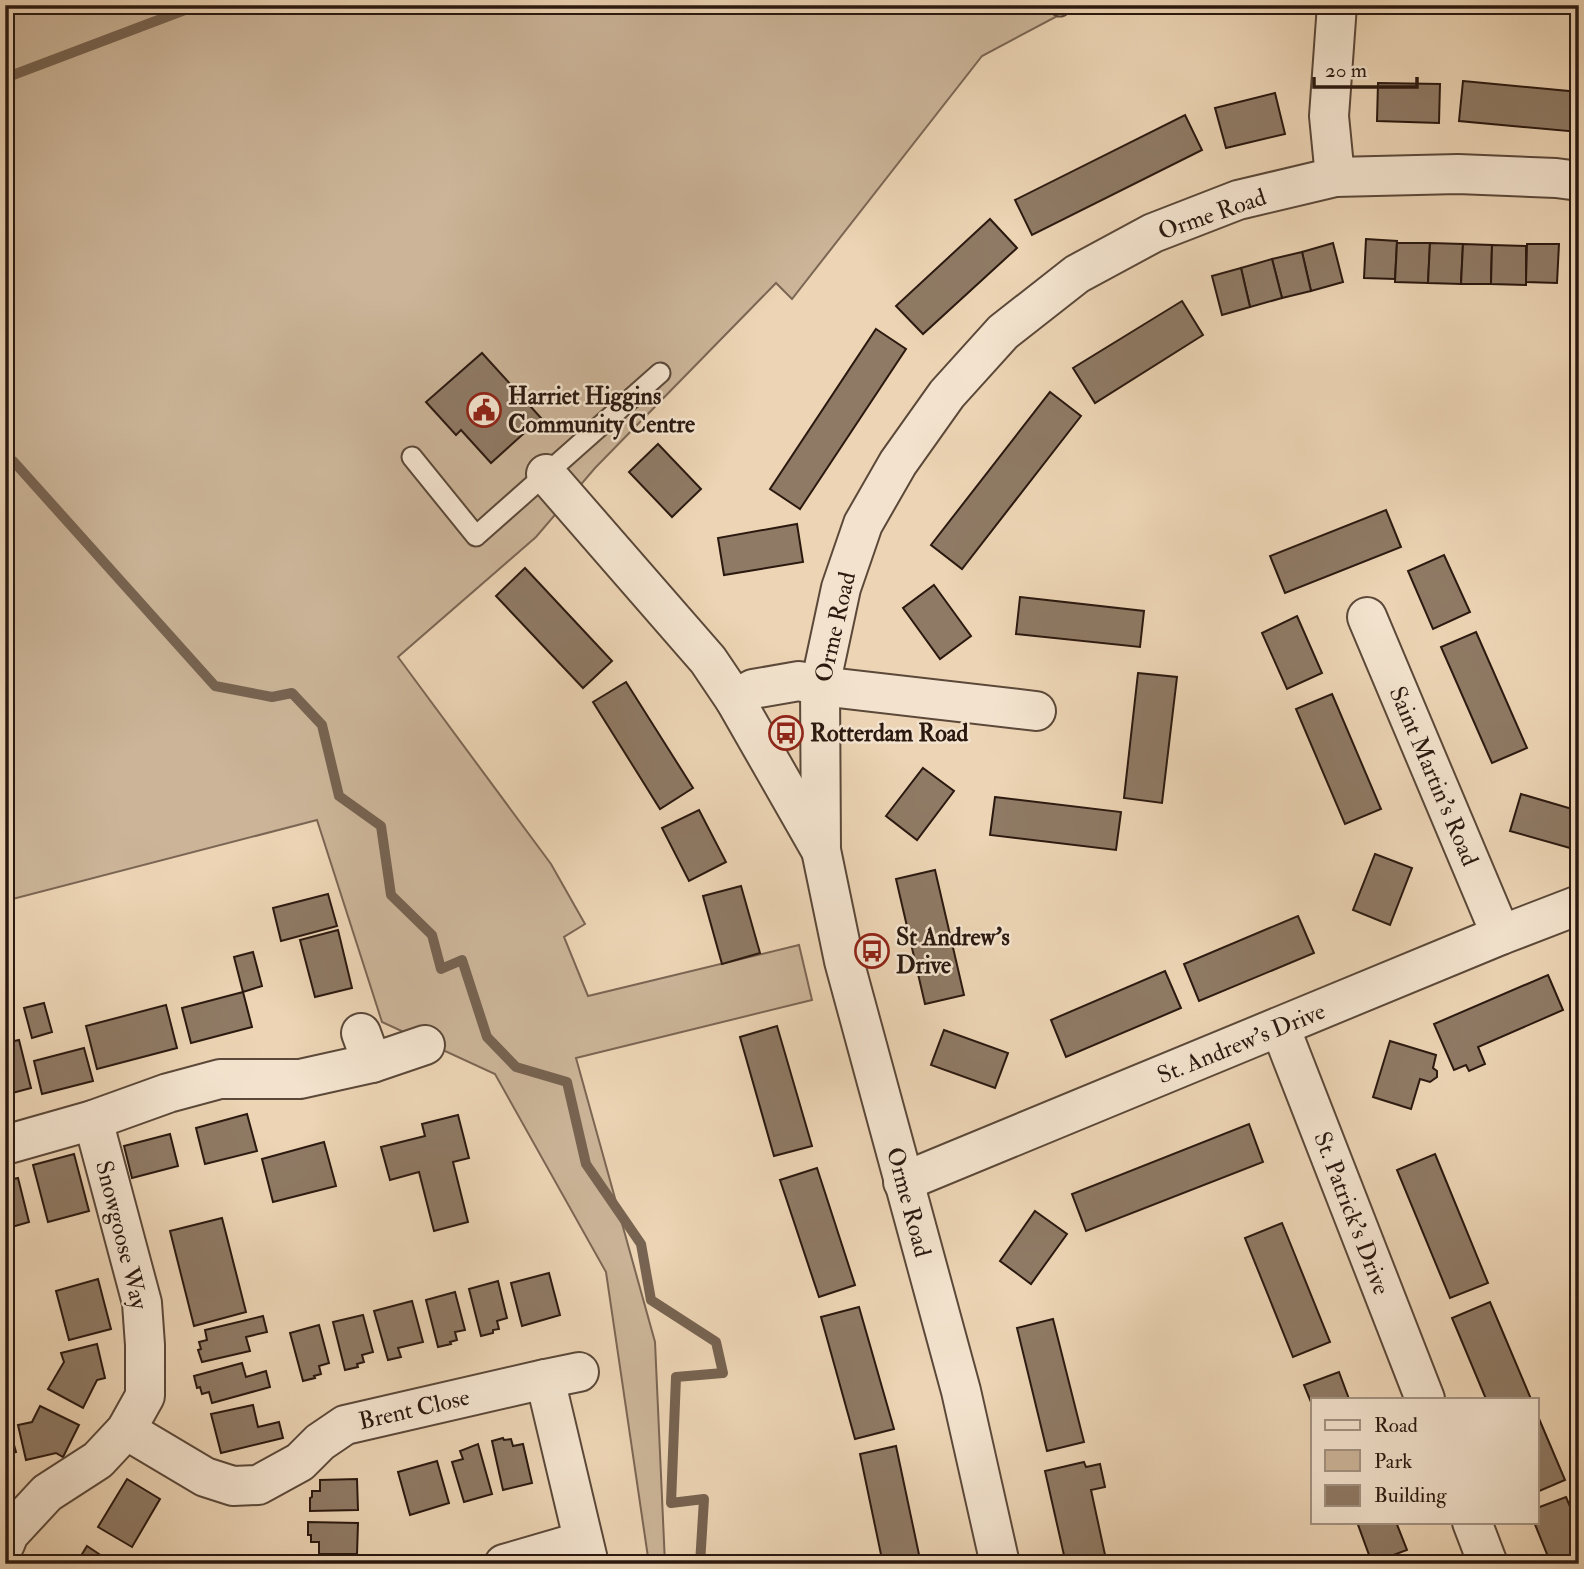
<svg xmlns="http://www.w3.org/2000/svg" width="1584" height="1569" font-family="'IM FELL Double Pica',serif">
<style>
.green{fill:#cbb498;stroke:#7b6654;stroke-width:2}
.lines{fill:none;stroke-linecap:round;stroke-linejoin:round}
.stream{stroke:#776351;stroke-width:10}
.building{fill:#8f7a65;stroke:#2b1910;stroke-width:2}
.lane-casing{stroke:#5b4839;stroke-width:23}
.street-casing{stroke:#5b4839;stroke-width:42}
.lane{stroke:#f3e3ce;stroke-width:19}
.street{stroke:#f3e3ce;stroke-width:38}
.labels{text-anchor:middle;stroke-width:5;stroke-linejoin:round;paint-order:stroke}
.street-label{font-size:24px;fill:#2b1910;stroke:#f3e3ce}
.poi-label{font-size:24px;font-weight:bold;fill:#2b1910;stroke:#f3e3ce;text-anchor:start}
</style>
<rect width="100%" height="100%" fill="#ecd4b4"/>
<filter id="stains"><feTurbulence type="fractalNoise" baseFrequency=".00286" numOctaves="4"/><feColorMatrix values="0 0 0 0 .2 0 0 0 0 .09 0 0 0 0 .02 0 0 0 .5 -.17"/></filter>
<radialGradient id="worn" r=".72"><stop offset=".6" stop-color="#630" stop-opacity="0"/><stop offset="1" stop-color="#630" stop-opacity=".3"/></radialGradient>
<polygon class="green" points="5,5 1059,5 1063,13 982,56 792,299 776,283 595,468 536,537 398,657 551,864 585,924 564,937 588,996 799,945 812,1000 576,1058 655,1342 665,1564 649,1564 606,1272 495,1074 382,1022 317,820 5,901"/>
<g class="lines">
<g class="stream">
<polyline points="5,78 198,5"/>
<polyline points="5,455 14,462 215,686 272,697 292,693 322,725 339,796 381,826 391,895 432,935 441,969 462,960 487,1037 516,1067 567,1082 586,1164 641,1244 651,1300 716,1342 723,1373 676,1377 671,1503 704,1499 700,1564"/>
</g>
</g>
<g class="building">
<polygon points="1463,81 1579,92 1579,132 1459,121"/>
<polygon points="1378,83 1440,84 1439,123 1377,121"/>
<polygon points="1275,93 1285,134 1226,148 1215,108"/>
<polygon points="1185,115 1202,150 1032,235 1015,200"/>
<polygon points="990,219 1017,248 923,334 896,306"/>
<polygon points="1366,239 1397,241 1395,279 1364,278"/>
<polygon points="1333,243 1343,282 1311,291 1302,252"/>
<polygon points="1397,243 1430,243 1428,283 1395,282"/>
<polygon points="1430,243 1463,244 1461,284 1428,283"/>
<polygon points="1463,244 1492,245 1491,284 1461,284"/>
<polygon points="1527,244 1559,244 1557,283 1526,282"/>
<polygon points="1492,245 1526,246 1526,285 1491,284"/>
<polygon points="1302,252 1311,291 1282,298 1272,259"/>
<polygon points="1272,259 1282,298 1250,307 1241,268"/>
<polygon points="1241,268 1250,307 1222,315 1212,276"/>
<polygon points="1182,301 1203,335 1095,403 1073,368"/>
<polygon points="876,329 906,349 800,509 770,489"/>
<polygon points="482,353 541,418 491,463 461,430 456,435 426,402"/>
<polygon points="1050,392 1081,416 962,569 931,545"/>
<polygon points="658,444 701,489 672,517 629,472"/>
<polygon points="1579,477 1579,499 1574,498"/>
<polygon points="1386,510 1401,547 1285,593 1270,556"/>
<polygon points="797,524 803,562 724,575 718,538"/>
<polygon points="1444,555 1470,612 1433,629 1408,571"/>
<polygon points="525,568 612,661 583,688 496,596"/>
<polygon points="934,585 971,636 940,659 903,608"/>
<polygon points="1020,597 1144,611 1140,647 1016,634"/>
<polygon points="1297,616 1322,673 1287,689 1262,633"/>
<polygon points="1476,632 1527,748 1492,763 1441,647"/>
<polygon points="1138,673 1177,677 1162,803 1124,798"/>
<polygon points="626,682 693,788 660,809 593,702"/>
<polygon points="1332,694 1381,809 1345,824 1296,709"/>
<polygon points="923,768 954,791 917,840 886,816"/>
<polygon points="1521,794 1579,811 1579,818 1570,848 1510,831"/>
<polygon points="995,797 1121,812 1116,850 990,835"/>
<polygon points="699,810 726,862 689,881 662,828"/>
<polygon points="1375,854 1412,868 1390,925 1353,910"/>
<polygon points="935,870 964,995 925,1004 896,879"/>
<polygon points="741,886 760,953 722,964 703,896"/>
<polygon points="328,894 337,926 281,941 273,908"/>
<polygon points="1298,916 1314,953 1199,1001 1184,964"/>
<polygon points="338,930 352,988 315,997 300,940"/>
<polygon points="253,952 262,986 243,992 234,957"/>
<polygon points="1165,971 1181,1008 1066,1057 1051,1020"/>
<polygon points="1548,975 1563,1010 1478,1047 1485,1064 1469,1071 1466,1065 1454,1070 1434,1024"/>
<polygon points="243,992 252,1027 191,1043 182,1008"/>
<polygon points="44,1003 52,1032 32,1038 24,1008"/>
<polygon points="166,1005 177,1048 97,1069 86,1026"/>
<polygon points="777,1026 812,1146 774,1156 740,1037"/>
<polygon points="944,1030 1008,1053 995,1088 931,1065"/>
<polygon points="19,1040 31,1088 5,1095 5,1043"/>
<polygon points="1390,1041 1436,1055 1433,1068 1437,1071 1437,1077 1430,1082 1420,1079 1411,1109 1373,1097"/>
<polygon points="84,1048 93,1081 42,1094 34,1061"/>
<polygon points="247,1114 257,1151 205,1164 196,1128"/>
<polygon points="458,1115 469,1158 453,1162 468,1222 434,1231 419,1172 390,1180 381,1147 425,1136 422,1124"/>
<polygon points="1249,1124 1263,1162 1086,1231 1072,1194"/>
<polygon points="170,1134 178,1166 132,1178 124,1146"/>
<polygon points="324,1142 336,1186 273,1202 262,1159"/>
<polygon points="74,1154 89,1211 48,1222 33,1165"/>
<polygon points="1435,1154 1488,1283 1450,1298 1397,1170"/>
<polygon points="817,1168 855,1285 819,1297 780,1180"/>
<polygon points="18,1178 29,1222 5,1229 5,1181"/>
<polygon points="1035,1211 1067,1234 1031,1284 1000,1261"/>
<polygon points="222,1218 246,1312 194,1326 170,1231"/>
<polygon points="1282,1223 1330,1342 1293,1357 1245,1238"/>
<polygon points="549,1273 560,1315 522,1326 511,1283"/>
<polygon points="98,1279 111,1329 69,1340 56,1291"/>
<polygon points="498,1281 507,1318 497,1321 499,1329 493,1330 493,1333 481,1336 469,1289"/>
<polygon points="455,1292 465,1330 455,1332 457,1340 450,1342 451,1344 438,1347 426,1300"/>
<polygon points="412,1301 423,1342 398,1348 401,1357 388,1360 374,1311"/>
<polygon points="1490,1302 1531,1399 1486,1399 1452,1318"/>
<polygon points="859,1307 894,1429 855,1439 821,1317"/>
<polygon points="363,1315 373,1352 362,1355 364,1362 357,1364 358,1367 345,1370 333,1322"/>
<polygon points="263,1316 267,1332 246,1337 250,1351 202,1362 198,1350 201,1349 199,1342 207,1340 205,1330"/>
<polygon points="1053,1319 1084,1442 1047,1451 1017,1328"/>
<polygon points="319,1325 329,1363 319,1366 321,1374 314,1376 315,1378 303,1381 290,1333"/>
<polygon points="97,1344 105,1378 97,1380 83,1408 48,1389 64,1362 61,1353"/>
<polygon points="242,1363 246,1377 266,1371 270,1387 212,1403 209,1392 202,1394 200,1387 197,1388 194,1376"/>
<polygon points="1339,1372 1349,1399 1313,1399 1313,1407 1304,1385"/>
<polygon points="253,1405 258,1427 279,1422 283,1438 221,1453 211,1414"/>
<polygon points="40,1406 79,1425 63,1457 56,1453 26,1460 18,1425 32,1422"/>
<polygon points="1537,1414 1565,1480 1537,1492"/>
<polygon points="5,1420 7,1420 16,1452 5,1455"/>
<polygon points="503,1438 504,1440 511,1439 513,1446 523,1444 532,1483 503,1490 492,1441"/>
<polygon points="478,1444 492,1494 464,1502 452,1462 463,1459 460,1451"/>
<polygon points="896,1446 921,1564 883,1564 860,1454"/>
<polygon points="437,1461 449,1503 410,1515 398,1472"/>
<polygon points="1084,1462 1086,1467 1100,1464 1105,1487 1091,1490 1107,1564 1066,1564 1045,1471"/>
<polygon points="127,1479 160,1499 132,1547 98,1527"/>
<polygon points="357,1479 358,1510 310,1511 310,1498 312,1497 312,1491 320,1491 320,1480"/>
<polygon points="1566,1497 1579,1528 1579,1564 1551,1564 1534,1522 1537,1522 1537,1508"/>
<polygon points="308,1522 358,1523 357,1554 319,1554 319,1542 311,1542 311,1535 308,1535"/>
<polygon points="1357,1522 1396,1522 1407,1550 1372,1563"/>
<polygon points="87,1546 114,1564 76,1564"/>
</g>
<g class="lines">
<g class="lane-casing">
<g id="lane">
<polyline points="1060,6 1061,5"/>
<polyline points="412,457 476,536 660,373"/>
</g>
</g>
<g class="street-casing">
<g id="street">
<polyline points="1335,177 1329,116 1337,5"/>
<polyline points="546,474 708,660 735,700 819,847"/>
<polyline points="1367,617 1501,935"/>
<polyline points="735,700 753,689 799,681 820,686 1036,711"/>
<polyline points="1280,1027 1425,1399"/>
<polyline points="361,1033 372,1063"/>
<polyline points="5,1145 93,1120 168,1093 220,1079 300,1079 372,1063 425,1045"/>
<polyline points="903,1182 1501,935 1579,905"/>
<polyline points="545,1379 579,1372"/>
<polyline points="126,1430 205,1477 233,1486 258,1485 300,1462 320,1442 345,1425 545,1379 589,1564"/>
<polyline points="1472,1522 1488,1564"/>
<polyline points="5,1544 9,1534 47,1493 98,1460 126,1430 145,1396 145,1345 142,1303 93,1120"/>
<polyline points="504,1564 583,1541"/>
<polyline points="1000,1564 961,1391 844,961 821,850 820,686 841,588 863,524 898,463 947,394 1003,332 1077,274 1153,233 1238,200 1335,177 1458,174 1556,178 1579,181"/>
</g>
</g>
<use href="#lane" class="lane"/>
<use href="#street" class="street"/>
</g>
<defs>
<g id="civic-ring" transform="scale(1.75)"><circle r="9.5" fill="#f3e3ce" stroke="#8f2418" stroke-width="1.5"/><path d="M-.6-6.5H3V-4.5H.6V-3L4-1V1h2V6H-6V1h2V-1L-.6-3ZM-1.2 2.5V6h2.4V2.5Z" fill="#8f2418"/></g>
<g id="bus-ring" transform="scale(1.75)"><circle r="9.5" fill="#f3e3ce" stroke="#8f2418" stroke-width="1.5"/><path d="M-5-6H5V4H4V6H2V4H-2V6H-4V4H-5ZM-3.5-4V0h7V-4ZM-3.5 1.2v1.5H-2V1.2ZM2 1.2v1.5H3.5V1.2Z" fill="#8f2418"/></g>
</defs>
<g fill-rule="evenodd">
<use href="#civic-ring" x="484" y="410"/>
<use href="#bus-ring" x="786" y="733"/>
<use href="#bus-ring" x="872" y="951"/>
</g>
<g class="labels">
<g class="street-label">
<text transform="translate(1212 214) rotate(-19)" y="8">Orme Road</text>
<text transform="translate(835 627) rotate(-77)" y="8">Orme Road</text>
<text transform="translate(1434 776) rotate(67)" y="8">Saint Martin's Road</text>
<text transform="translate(1241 1043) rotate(-22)" y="8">St. Andrew's Drive</text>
<text transform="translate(909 1202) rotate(75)" y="8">Orme Road</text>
<text transform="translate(1352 1213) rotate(69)" y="8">St. Patrick's Drive</text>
<text transform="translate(122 1235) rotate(76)" y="8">Snowgoose Way</text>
<text transform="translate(414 1409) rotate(-13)" y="8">Brent Close</text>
</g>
<g class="poi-label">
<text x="508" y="404">Harriet Higgins<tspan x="508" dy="28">Community Centre</tspan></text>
<text x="810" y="741">Rotterdam Road</text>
<text x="896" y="945">St Andrew's<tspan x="896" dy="28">Drive</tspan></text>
</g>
</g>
<rect width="1584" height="1569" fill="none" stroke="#ecd4b4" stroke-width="28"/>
<rect x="7" y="7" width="1570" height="1555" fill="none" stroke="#2b1910" stroke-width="3.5"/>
<rect x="14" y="14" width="1556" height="1541" fill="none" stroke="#2b1910" stroke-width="2"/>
<rect x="1311" y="1398" width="228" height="126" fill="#f3e3ce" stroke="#a39282" stroke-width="2"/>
<rect x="1325" y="1420" width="35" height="10" fill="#f3e3ce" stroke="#a39282" stroke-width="2"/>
<text x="1374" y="1432" font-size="21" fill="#2b1910">Road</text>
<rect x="1325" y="1450" width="35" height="21" fill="#cbb498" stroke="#a39282" stroke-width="2"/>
<text x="1374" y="1468" font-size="21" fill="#2b1910">Park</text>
<rect x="1325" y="1485" width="35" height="21" fill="#8f7a65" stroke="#a39282" stroke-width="2"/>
<text x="1374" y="1502" font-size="21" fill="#2b1910">Building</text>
<path d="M1314 77v10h103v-10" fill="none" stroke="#2b1910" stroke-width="3.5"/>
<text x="1325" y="77" font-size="21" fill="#2b1910" stroke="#f3e3ce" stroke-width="5" paint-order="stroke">20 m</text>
<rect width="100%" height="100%" filter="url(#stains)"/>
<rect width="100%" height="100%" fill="url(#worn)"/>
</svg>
